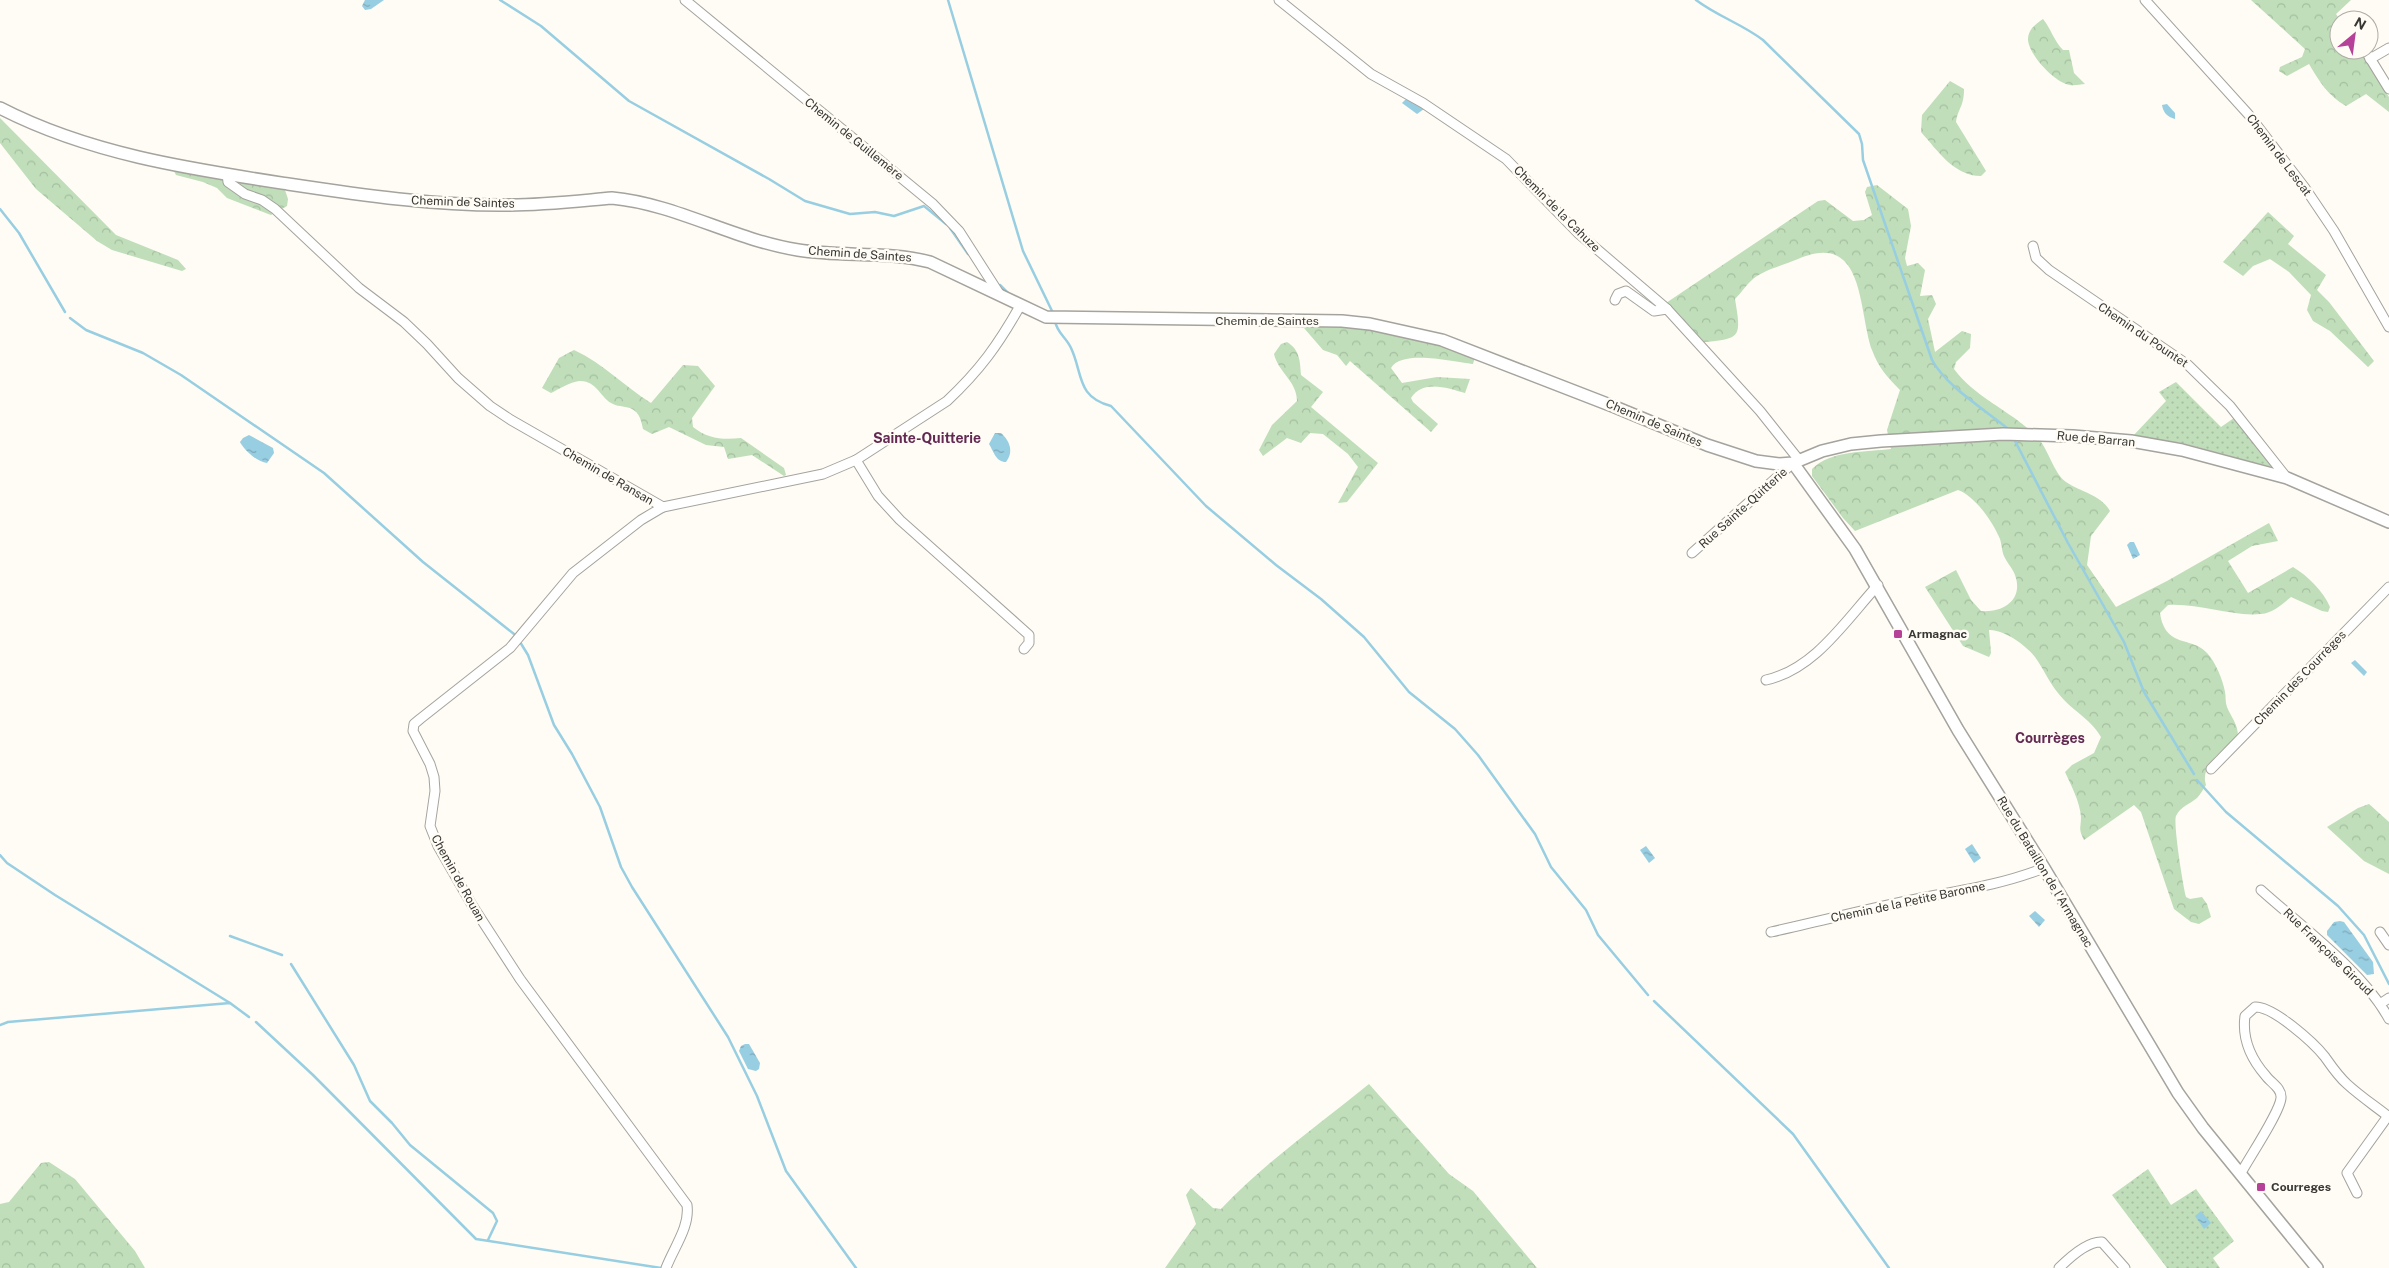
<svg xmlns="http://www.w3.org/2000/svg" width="2389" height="1268" font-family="'Public Sans',sans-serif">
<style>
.forest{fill:url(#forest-crowns)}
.park{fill:url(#park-dots)}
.water{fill:url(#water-ripples)}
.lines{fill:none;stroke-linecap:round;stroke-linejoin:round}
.stream{stroke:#98cee2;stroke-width:2.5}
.minor-casing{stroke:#a5a39d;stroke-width:11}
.tertiary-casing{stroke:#a5a39d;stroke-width:14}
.minor{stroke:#fff;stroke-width:9}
.tertiary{stroke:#fff;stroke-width:11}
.poi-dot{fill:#b64198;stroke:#fefcf4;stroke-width:2}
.labels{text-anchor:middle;stroke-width:5;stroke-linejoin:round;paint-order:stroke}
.street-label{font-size:12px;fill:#383734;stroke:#fefcf4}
.poi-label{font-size:12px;font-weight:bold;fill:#383734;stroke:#fefcf4;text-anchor:start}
.neighbourhood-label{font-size:14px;font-weight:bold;fill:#632953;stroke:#fefcf4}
</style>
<defs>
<pattern id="forest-crowns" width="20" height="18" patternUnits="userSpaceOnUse" patternTransform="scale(1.25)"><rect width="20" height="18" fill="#bfdeb9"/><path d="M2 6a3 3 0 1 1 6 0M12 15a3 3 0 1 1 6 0" fill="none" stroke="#a5bfa0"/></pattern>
<pattern id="park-dots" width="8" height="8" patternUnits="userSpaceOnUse" patternTransform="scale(1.25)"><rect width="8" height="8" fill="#bfdeb9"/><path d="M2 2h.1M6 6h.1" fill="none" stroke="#a5bfa0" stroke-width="1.8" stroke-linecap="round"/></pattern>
<pattern id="water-ripples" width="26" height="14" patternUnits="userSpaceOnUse" patternTransform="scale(1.25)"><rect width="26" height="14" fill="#98cee2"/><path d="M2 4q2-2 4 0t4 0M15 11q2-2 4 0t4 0" fill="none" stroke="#7da8b8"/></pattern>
</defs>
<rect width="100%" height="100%" fill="#fefcf4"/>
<g class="forest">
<path d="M2251 0H2351L2336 14 2340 20 2339 50H2359L2389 97V112L2366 94 2346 106C2328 96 2319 81 2309 64L2287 76 2279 71 2280 67 2302 57 2305 49Z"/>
<path d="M2043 19C2051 29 2054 41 2063 50H2069L2074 73 2085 84C2081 84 2074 86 2070 85 2055 83 2029 55 2028 40 2028 29 2036 24 2043 19Z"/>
<path d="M1950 81 1964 89C1964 107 1958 108 1956 122L1986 171 1981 176C1954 176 1938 151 1921 132L1922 115Z"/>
<polygon points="0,118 116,235 178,260 186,269 182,271 112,250 97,241 36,189 0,143"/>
<polygon points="173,169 184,169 285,190 288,199 287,206 271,215 227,198 217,188 203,182 176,175"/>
<path d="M1877 185 1908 209 1911 226 1905 258 1907 266 1918 263 1925 270 1920 296 1932 295 1936 304 1928 319 1935 352 1962 331 1971 334 1970 348 1956 362 1954 369C1975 398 2012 411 2037 437 2048 448 2054 474 2066 482 2081 492 2101 495 2110 511L2091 536 2087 565 2116 607 2167 581 2269 523 2278 541 2252 546 2228 561 2248 593 2293 567C2308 576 2323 591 2330 607L2328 612 2322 611 2291 597C2282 604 2273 613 2261 614 2232 617 2199 603 2168 605L2160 613C2165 649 2193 636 2207 653 2215 661 2223 680 2225 692 2226 697 2225 702 2227 707 2231 717 2238 724 2238 736 2225 749 2199 765 2206 785 2203 789 2201 794 2197 798 2190 804 2181 806 2176 816 2173 823 2183 886 2186 897L2190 899 2202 897 2207 904 2211 917 2199 924 2191 922 2174 909 2141 812 2134 805 2084 840C2078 828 2081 829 2081 817 2080 802 2071 785 2065 772L2072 765 2094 753 2101 737C2090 718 2071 710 2058 693 2049 682 2043 668 2035 657 2026 645 2003 629 1989 630L1991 653 1989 657 1963 646 1925 587 1956 570 1971 600 1981 611C2003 613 2024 600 2015 575 2013 569 2008 564 2005 558 2002 553 2002 546 2000 539 1993 522 1975 496 1958 490L1855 531 1843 518 1812 476V469C1831 450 1867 452 1891 449L1887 430 1900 390C1888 378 1878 367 1872 350 1858 309 1865 230 1798 259 1784 265 1763 270 1753 279 1746 285 1741 293 1735 299 1741 336 1742 339 1704 342L1666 303 1818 201 1825 200 1853 221 1864 220 1872 215 1865 192 1867 187Z"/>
<polygon points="2268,212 2294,236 2288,244 2326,275 2317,290 2329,302 2374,361 2368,367 2330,331 2313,321 2307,310 2311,295 2289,272 2270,259 2253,266 2243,276 2223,262"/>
<path d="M1313 327 1363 328 1441 346 1475 357 1473 364C1454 362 1402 349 1391 368L1402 383 1437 377 1470 379 1465 393C1448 388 1423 379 1411 398L1413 402 1438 424 1431 432 1350 361 1346 366 1337 355 1323 350 1304 328Z"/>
<path d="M1287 342C1300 350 1300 361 1301 375L1323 392 1311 407 1378 463 1347 502 1338 503 1358 467 1348 454 1323 434 1310 433 1301 443 1287 438 1263 456 1259 450 1272 425 1297 401C1297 381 1278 372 1274 354L1281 344Z"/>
<path d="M574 350C604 364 624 386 651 403L683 365 698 366 715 386 692 418 693 427C708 439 723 440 741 438L784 468 786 475 784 476 752 455 728 459 724 447 706 445 669 427 652 434 643 429C641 421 640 413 632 409 627 406 619 407 613 404 600 398 597 380 579 381 570 382 559 389 551 393L542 388 559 358Z"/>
<polygon points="2369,804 2389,822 2389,874 2364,861 2327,827 2358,808"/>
<path d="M1369 1084 1449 1174 1473 1191 1537 1268H1165L1196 1224 1186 1195 1191 1188 1213 1208 1221 1209C1265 1162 1319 1125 1369 1084Z"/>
<polygon points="49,1162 75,1179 135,1251 145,1268 0,1268 0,1204 9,1202 41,1163"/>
</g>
<g class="park">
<polygon points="2176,382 2221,427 2234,418 2270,462 2271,467 2182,443 2133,436 2166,401 2159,392"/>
<polygon points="2148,1169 2171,1205 2196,1189 2234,1241 2213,1258 2220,1268 2167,1268 2112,1195"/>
</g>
<g class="water">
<polygon points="365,0 384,0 371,9 365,10 362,6"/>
<polygon points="1407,98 1424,107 1424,109 1417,114 1402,103"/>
<path d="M2167 104 2175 113V119C2167 117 2163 112 2162 105Z"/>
<path d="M995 433H1001C1010 441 1014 452 1006 462 996 462 994 452 989 444Z"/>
<path d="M249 435 273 448 274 453 267 463C257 462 245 451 240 442L243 438Z"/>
<polygon points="2130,542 2134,542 2140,555 2133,559 2127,545"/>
<polygon points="2355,660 2367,672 2364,676 2351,663"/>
<polygon points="1972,844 1981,858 1974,863 1965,849"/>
<polygon points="1646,846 1655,858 1649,863 1640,850"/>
<polygon points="2035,911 2045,920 2039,927 2029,916"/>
<polygon points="2340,921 2344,922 2373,962 2374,974 2367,975 2327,935 2327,931 2334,922"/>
<polygon points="745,1044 749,1044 760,1063 759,1069 756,1071 748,1069 739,1051 741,1046"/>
<polygon points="2201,1211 2211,1223 2204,1229 2195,1216"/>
</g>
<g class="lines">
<g class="stream">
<polyline points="500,0 541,26 629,101 769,179 805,201 850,214 875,212 894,216 924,206 946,224"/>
<polyline points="948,0 1023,251 1053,313"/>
<path d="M1696 0C1717 16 1742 24 1763 40L1859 134 1862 144 1863 160 1932 360C1946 386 1984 409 2007 428"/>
<polyline points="0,209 19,233 65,312"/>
<polyline points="950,228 968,254"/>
<polyline points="1000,285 1008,293"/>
<polyline points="70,318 86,330 143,353 181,375 324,473 423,562 514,634"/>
<path d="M1055 321C1057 333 1066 337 1071 348 1083 373 1076 397 1111 406L1206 506 1276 565 1321 599 1364 637 1409 692 1455 729 1478 755 1535 834 1551 867 1586 910 1598 935 1648 995"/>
<polyline points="2015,441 2068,543 2124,642 2144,692 2194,774"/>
<polyline points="520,642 528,655 554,725 572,754 600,807 621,867 632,887 728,1037 757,1096 786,1171 856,1268"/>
<polyline points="2197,780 2226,812 2338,906 2364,935 2389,984"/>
<polyline points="0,855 7,863 55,895 230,1003"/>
<polyline points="230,936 282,955"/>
<polyline points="291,964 354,1065 370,1101 392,1123 410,1145 493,1213 497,1221 488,1240"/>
<polyline points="1654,1001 1793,1134 1889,1268"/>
<polyline points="256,1022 313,1075 476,1239 661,1268"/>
<polyline points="0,1025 8,1022 230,1003 249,1017"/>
</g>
<g class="minor-casing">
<g id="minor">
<polyline points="685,0 933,204 959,231 1000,295"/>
<polyline points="1279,0 1371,74 1423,103 1506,159 1578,233 1667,309 1760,411 1799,460"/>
<polyline points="2145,0 2249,115 2305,188 2334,231 2389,327"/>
<polyline points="2365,50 2389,89"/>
<polyline points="2370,59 2389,48"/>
<path d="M227 174 228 182 245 194 262 200 275 209 359 288 404 322 427 344 458 378 490 406 511 420 663 507 823 474 856 460 947 401C980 370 998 345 1020 306"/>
<polyline points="2033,246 2036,258 2049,270 2188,365 2230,406 2287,478"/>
<polyline points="1615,300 1618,294 1626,291 1654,311 1667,309"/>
<polyline points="856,460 878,496 900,520 1029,635 1029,643 1024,649"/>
<path d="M663 507 641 520 573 573 510 648 420 719 414 724 413 731 430 764 434 777 435 791 430 826 438 846 472 905 520 979 687 1205C690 1227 674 1247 666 1268"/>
<polyline points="1692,553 1793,463"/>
<path d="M1766 680C1815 669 1845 621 1878 585"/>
<polyline points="2211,769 2389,587"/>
<path d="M2261 890C2302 927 2363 971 2389 1019"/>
<path d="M1771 932C1821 921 1871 908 1921 898 1963 890 2004 884 2044 868"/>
<polyline points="2380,932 2389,945"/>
<polyline points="2380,1004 2389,998"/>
<path d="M2241 1173C2249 1158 2280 1112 2281 1098 2282 1088 2271 1083 2266 1076 2251 1059 2242 1038 2245 1016L2255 1007C2273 1006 2314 1043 2325 1057 2332 1067 2338 1076 2347 1084 2360 1096 2375 1106 2389 1117"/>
<polyline points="2357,1193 2347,1173 2388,1116"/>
<path d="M2059 1268C2069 1258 2088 1241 2102 1242L2125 1268"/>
</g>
</g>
<g class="tertiary-casing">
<g id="tertiary">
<path d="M0 108C89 154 190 169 288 184 361 195 436 206 510 205 544 205 578 201 612 198 676 204 734 240 798 250 842 257 887 251 930 262L1046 317 1342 321 1370 324 1442 340 1615 407 1707 445 1756 461 1779 464 1793 463 1822 451 1851 444 1881 441 2003 434 2073 436 2131 441 2182 450 2287 478 2389 522"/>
<polyline points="1793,463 1855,549 1958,730 2044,868 2178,1093 2203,1128 2317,1268"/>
</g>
</g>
<use href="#minor" class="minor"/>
<use href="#tertiary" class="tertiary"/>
</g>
<g class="poi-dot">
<rect x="1893" y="629" width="10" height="10" rx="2.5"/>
<rect x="2256" y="1182" width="10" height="10" rx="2.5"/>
</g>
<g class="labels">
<g class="street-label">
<text transform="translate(854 139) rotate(39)" y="4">Chemin de Guillemère</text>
<text transform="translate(2279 155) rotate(53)" y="4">Chemin de Lescat</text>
<text transform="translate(463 202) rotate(2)" y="4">Chemin de Saintes</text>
<text transform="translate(1557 209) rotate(45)" y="4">Chemin de la Cahuze</text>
<text transform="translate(860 254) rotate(4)" y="4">Chemin de Saintes</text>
<text x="1267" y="325">Chemin de Saintes</text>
<text transform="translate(2143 335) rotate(34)" y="4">Chemin du Pountet</text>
<text transform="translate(1654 423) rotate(23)" y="4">Chemin de Saintes</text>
<text transform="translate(2096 439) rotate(5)" y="4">Rue de Barran</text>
<text transform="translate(608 476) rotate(30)" y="4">Chemin de Ransan</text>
<text transform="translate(1743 508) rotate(-42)" y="4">Rue Sainte-Quitterie</text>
<text transform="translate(2300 678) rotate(-46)" y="4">Chemin des Courrèges</text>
<text transform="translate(2045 872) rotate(59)" y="4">Rue du Bataillon de l'Armagnac</text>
<text transform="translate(458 878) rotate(61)" y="4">Chemin de Rouan</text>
<text transform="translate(1908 902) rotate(-12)" y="4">Chemin de la Petite Baronne</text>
<text transform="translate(2328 952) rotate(44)" y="4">Rue Françoise Giroud</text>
</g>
<g class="poi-label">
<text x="1908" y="638">Armagnac</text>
<text x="2271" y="1191">Courreges</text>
</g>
<g class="neighbourhood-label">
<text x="927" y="443">Sainte-Quitterie</text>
<text x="2050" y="743">Courrèges</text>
</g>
</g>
<g transform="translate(2354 35) rotate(29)"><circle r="24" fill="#fefcf4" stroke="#afada7"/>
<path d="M0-4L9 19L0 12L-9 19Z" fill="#b64198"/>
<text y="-8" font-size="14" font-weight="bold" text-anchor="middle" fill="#383734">N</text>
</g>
</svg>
